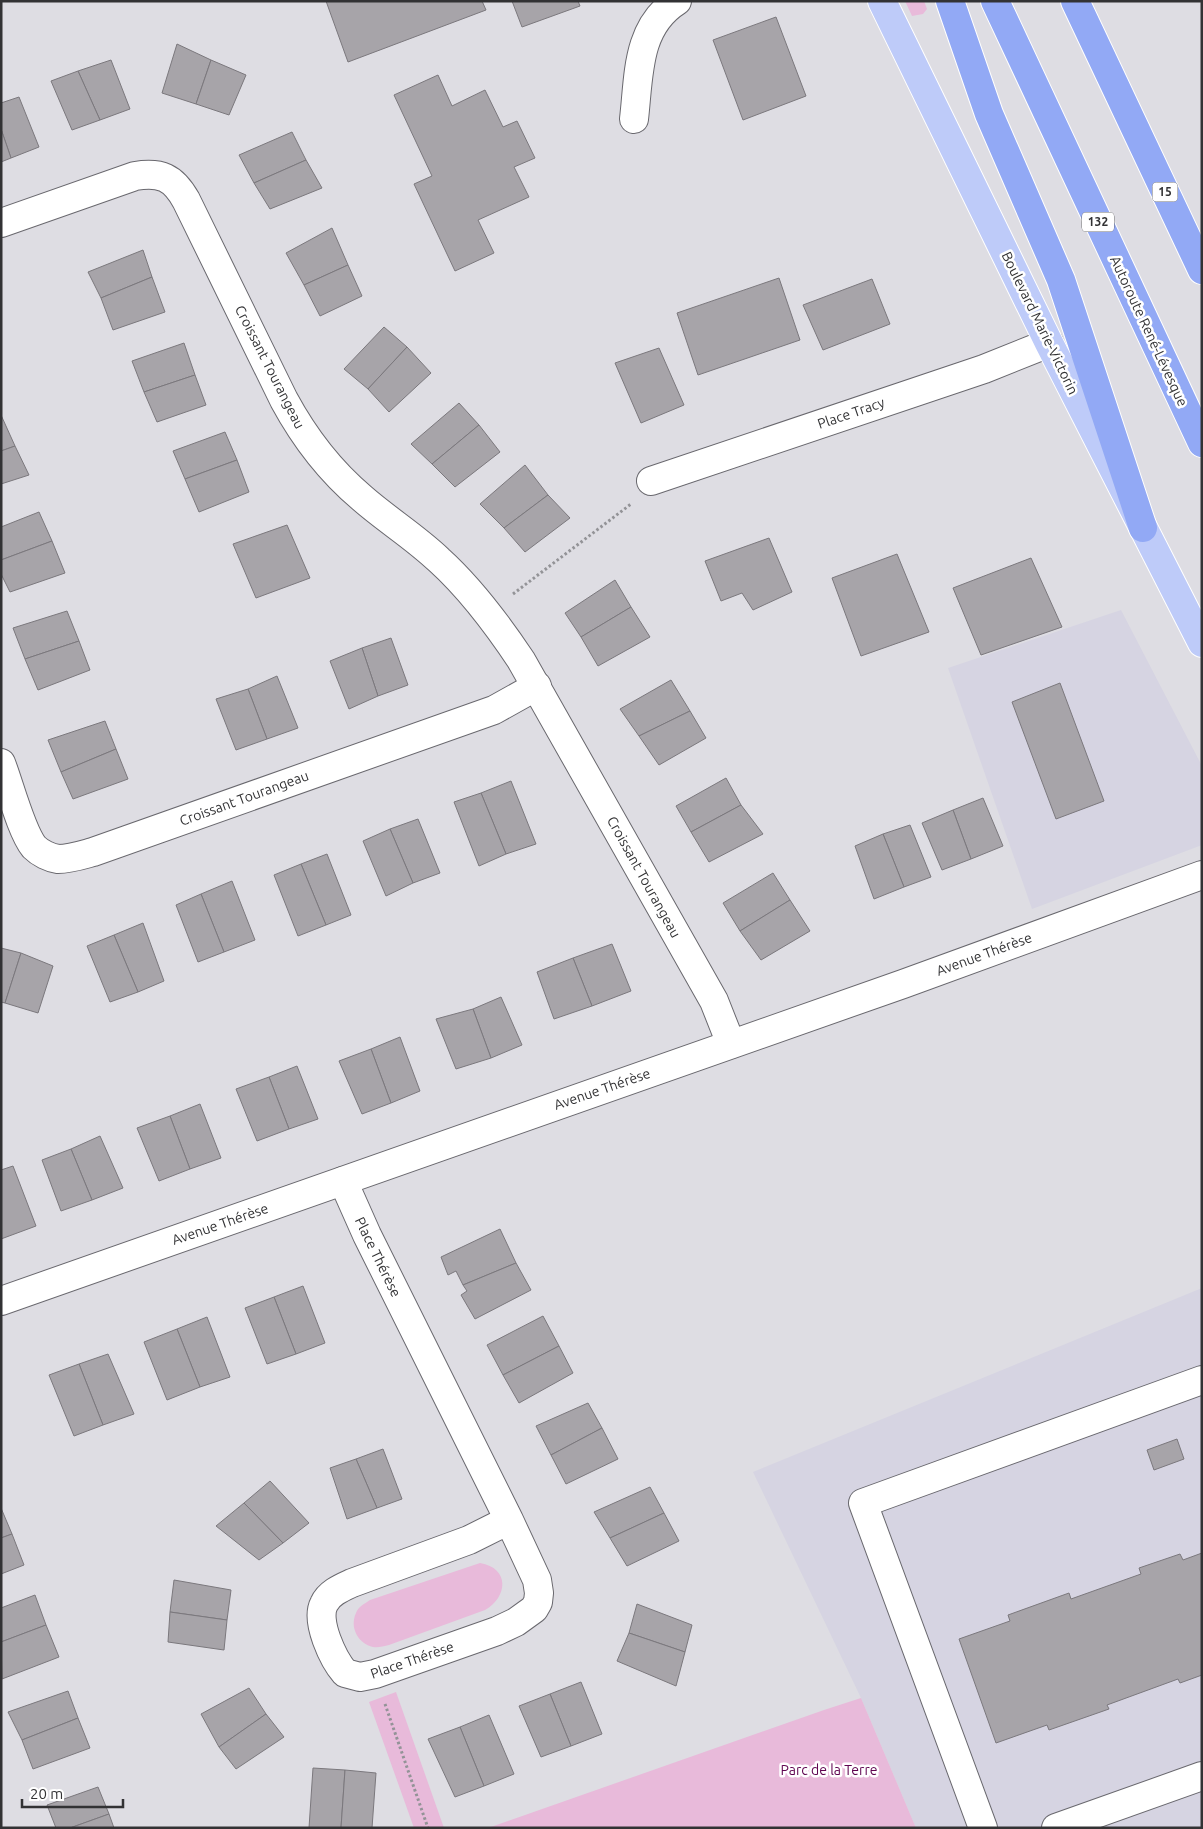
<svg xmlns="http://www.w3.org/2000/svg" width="1203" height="1829" font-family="Ubuntu,sans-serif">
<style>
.built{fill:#d6d4e2}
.green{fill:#e8bada}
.building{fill:#a7a4a9;stroke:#7b787d}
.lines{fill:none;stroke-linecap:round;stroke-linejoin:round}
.minor-casing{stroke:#69686e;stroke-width:30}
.major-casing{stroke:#fff;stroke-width:30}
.highway-casing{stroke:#fff;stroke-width:30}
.path{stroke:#939397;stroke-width:3;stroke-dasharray:2.5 2.5;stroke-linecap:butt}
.minor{stroke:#fff;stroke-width:28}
.major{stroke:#becbf9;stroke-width:28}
.highway{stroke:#92a9f5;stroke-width:28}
.labels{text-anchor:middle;stroke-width:5;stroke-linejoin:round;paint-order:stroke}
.shield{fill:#fff;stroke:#707071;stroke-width:1}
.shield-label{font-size:12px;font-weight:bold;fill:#323234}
.street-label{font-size:14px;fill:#323234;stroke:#fff}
.park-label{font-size:14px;fill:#5f0450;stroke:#fff}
</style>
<rect width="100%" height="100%" fill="#dedde3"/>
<g class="built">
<polygon points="1121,610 1202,766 1202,845 1032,909 948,668"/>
<polygon points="1202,1288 1202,1828 916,1828 861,1698 753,1472"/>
</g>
<g class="green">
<polygon points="905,1 924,1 927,9 923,14 912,16"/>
<path d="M480 1563C510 1568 508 1597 485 1610L389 1645C384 1646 378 1648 373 1647 359 1644 349 1628 356 1613 358 1607 364 1604 370 1600Z"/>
<polygon points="396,1692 444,1828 414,1828 369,1702"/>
<polygon points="861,1698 916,1828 488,1828 824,1710"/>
</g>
<g class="building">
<polygon points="326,1 482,1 486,10 348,62"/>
<polygon points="512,1 578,1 580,6 522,27"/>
<polygon points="776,17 806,96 743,120 713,40"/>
<polygon points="177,44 211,60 196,104 162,93"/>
<polygon points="111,60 130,109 100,120 78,71"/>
<polygon points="211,60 246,75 229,115 196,104"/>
<polygon points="78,71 100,120 72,130 51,81"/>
<polygon points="438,75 452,106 485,90 503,127 517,121 535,158 514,167 529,197 478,220 494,253 455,271 414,184 432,176 394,95"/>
<polygon points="19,97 39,147 11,158 1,129 1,103"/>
<polygon points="1,129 11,158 1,162"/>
<polygon points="292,132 306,160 254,183 239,155"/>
<polygon points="306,160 322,188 270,209 254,183"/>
<polygon points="332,228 348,265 304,285 286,253"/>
<polygon points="143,250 152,277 101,298 88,272"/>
<polygon points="348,265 362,296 320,316 304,285"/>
<polygon points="152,277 165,312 113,330 101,298"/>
<polygon points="779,278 800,340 698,375 677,313"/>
<polygon points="872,279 890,324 823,350 803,305"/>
<polygon points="384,327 407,347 368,389 344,369"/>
<polygon points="184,343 195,375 144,392 132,361"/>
<polygon points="407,347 431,373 389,412 368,389"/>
<polygon points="659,348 684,405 641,423 615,363"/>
<polygon points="195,375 206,405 157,422 144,392"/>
<polygon points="459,403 479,425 432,464 411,444"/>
<polygon points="1,415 15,446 1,451"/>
<polygon points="479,425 500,452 455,487 432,464"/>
<polygon points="225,432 237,460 185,479 173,451"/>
<polygon points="15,446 29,475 1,484 1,451"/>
<polygon points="237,460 249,492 199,512 185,479"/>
<polygon points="525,465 548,495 504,528 480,504"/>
<polygon points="548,495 570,518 525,552 504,528"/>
<polygon points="39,512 52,541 1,560 1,527"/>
<polygon points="287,525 310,578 256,598 233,544"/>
<polygon points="769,538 792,592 753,610 742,593 721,601 705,561"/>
<polygon points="52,541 65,573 10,592 1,574 1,560"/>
<polygon points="897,554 929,632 861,656 832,578"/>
<polygon points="1031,558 1062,627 981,655 953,588"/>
<polygon points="615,580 631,607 581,637 565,613"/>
<polygon points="631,607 650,637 598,666 581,637"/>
<polygon points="67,611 79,641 25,659 13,628"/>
<polygon points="391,638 408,685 378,696 362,648"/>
<polygon points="79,641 90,670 38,690 25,659"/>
<polygon points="362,648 378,696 349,709 330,661"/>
<polygon points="277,676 298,728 267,739 248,689"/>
<polygon points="671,680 690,711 639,736 620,709"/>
<polygon points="1060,683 1104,801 1056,819 1012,702"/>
<polygon points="248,689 267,739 236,750 216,699"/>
<polygon points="690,711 706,738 659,765 639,736"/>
<polygon points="105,721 116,749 61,772 48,740"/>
<polygon points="116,749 128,779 73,799 61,772"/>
<polygon points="726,778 741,805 691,832 676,806"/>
<polygon points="511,781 536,844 506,854 481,793"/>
<polygon points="481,793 506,854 479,866 454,802"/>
<polygon points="983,798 1003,846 971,859 953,810"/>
<polygon points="741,805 763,834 709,862 691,832"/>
<polygon points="953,810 971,859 942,870 922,823"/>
<polygon points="418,819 440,873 413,883 390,829"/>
<polygon points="910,825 931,877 904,887 883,834"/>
<polygon points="390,829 413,883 386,896 363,841"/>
<polygon points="883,834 904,887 874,899 855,846"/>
<polygon points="327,854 351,915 326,925 301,864"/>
<polygon points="301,864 326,925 298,936 274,875"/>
<polygon points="773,873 790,900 740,931 723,903"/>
<polygon points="232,881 255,940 224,952 201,894"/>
<polygon points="201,894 224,952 198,962 176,905"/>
<polygon points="790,900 810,931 761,960 740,931"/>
<polygon points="143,923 164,981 138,992 114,935"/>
<polygon points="114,935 138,992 110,1002 87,946"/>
<polygon points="612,944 631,991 592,1006 573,958"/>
<polygon points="1,948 21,953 5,1003 1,1002"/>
<polygon points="21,953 53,966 38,1013 5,1003"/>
<polygon points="573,958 592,1006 554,1019 537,972"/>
<polygon points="501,997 522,1045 491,1058 473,1009"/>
<polygon points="473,1009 491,1058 456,1069 436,1019"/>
<polygon points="400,1037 420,1091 391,1103 371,1049"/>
<polygon points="371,1049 391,1103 362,1114 339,1061"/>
<polygon points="297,1066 318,1119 289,1129 269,1077"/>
<polygon points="269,1077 289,1129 257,1141 236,1089"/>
<polygon points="200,1104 221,1158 190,1169 170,1116"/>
<polygon points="170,1116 190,1169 159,1181 137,1128"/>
<polygon points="100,1136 123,1188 92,1200 71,1149"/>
<polygon points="71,1149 92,1200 61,1211 42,1160"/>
<polygon points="13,1166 36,1226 1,1239 1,1170"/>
<polygon points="500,1229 516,1263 463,1285 456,1271 448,1275 441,1257"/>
<polygon points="516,1263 531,1290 475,1319 461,1295 467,1291 463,1285"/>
<polygon points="303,1286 325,1343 296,1354 274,1297"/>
<polygon points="274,1297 296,1354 267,1364 245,1308"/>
<polygon points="543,1316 559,1346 503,1375 487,1345"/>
<polygon points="207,1317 230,1377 200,1387 177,1329"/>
<polygon points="177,1329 200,1387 167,1400 144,1342"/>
<polygon points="559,1346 573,1373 519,1403 503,1375"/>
<polygon points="108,1354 134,1414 103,1425 79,1364"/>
<polygon points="79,1364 103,1425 74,1436 49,1375"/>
<polygon points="588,1403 602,1428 551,1455 536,1426"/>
<polygon points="602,1428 618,1459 566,1484 551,1455"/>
<polygon points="1177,1439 1184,1459 1154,1470 1147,1450"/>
<polygon points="383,1449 402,1499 377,1508 356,1459"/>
<polygon points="356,1459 377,1508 347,1519 330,1468"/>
<polygon points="270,1481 309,1523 283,1543 244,1503"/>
<polygon points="650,1487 664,1513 610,1538 594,1512"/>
<polygon points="244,1503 283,1543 259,1560 216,1526"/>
<polygon points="1,1508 12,1534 1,1538"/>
<polygon points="664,1513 679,1541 627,1566 610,1538"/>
<polygon points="12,1534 24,1565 1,1574 1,1538"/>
<polygon points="1202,1553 1202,1675 1180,1683 1178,1679 1107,1705 1109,1709 1049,1730 1047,1725 996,1743 959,1639 1010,1621 1008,1615 1069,1593 1071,1599 1141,1574 1139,1568 1180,1554 1183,1560"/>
<polygon points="174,1580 231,1590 227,1620 170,1612"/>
<polygon points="35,1595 46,1625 1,1642 1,1608"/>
<polygon points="637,1604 692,1625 685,1652 629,1633"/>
<polygon points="170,1612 227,1620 224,1650 168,1642"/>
<polygon points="46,1625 59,1657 2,1679 1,1642"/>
<polygon points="629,1633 685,1652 676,1686 617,1661"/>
<polygon points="581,1682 602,1734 571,1746 550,1694"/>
<polygon points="249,1688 266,1714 219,1747 201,1714"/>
<polygon points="68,1691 78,1718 22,1740 8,1712"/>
<polygon points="550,1694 571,1746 541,1757 519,1706"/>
<polygon points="266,1714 284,1737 236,1769 219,1747"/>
<polygon points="489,1715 514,1774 484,1786 460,1727"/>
<polygon points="78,1718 90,1748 33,1769 22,1740"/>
<polygon points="460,1727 484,1786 455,1797 428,1739"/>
<polygon points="313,1768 345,1770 341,1828 309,1828"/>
<polygon points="345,1770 376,1773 372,1828 341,1828"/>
<polygon points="98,1787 109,1814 70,1828 56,1828 47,1805"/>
<polygon points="109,1814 114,1828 70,1828"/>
</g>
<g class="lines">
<g class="minor-casing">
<g id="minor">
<path d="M634 119C639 77 636 27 677 1"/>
<path d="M1 223 135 176C161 172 173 177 186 200L284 400C304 437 330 471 362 498 387 520 415 537 439 560 471 589 497 624 521 660L714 1001 731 1044"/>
<polyline points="651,481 984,369 1049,343"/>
<path d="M1 763C9 783 21 831 34 847 40 853 50 858 58 859 70 859 82 855 93 852L494 710 537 686"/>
<path d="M343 1181 367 1235 509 1520 537 1580 539 1593 538 1602 534 1609 516 1622 497 1631 375 1674 360 1677 345 1673C333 1659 315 1621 324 1604 329 1593 341 1588 352 1583L469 1540 509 1520"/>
<polyline points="1,1301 903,984 1202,875"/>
<polyline points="983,1828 863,1503 1202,1380"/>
<polyline points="1056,1828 1202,1776"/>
</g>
</g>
<g class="major-casing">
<polyline id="major" points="882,1 1049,343 1202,643"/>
</g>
<g class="highway-casing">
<g id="highway">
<polyline points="950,1 989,114 1061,280 1143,528"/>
<polyline points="995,1 1202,443"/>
<polyline points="1075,1 1202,270"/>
</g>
</g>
<g class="path">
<polyline points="513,594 631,504"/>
<polyline points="385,1704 428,1828"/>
</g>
<use href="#minor" class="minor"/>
<use href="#major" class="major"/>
<use href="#highway" class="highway"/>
</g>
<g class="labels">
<g class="shield">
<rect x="1152.5" y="182.5" width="25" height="19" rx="4"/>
<rect x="1082" y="212.5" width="32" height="19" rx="4"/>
</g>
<g class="shield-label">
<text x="1165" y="196">15</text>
<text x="1098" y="226">132</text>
</g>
<g class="street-label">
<text transform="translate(1040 323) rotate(64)" y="5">Boulevard Marie-Victorin</text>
<text transform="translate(1149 331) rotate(65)" y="5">Autoroute René-Lévesque</text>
<text transform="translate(270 367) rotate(63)" y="5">Croissant Tourangeau</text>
<text transform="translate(851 413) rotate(-19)" y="5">Place Tracy</text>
<text transform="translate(244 798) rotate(-20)" y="5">Croissant Tourangeau</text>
<text transform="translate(644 877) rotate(61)" y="5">Croissant Tourangeau</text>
<text transform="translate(984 954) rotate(-20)" y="5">Avenue Thérèse</text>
<text transform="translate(602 1089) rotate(-19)" y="5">Avenue Thérèse</text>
<text transform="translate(220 1224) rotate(-19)" y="5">Avenue Thérèse</text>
<text transform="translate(378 1257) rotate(64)" y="5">Place Thérèse</text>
<text transform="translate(412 1660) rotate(-19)" y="5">Place Thérèse</text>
</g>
<g class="park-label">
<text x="829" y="1775">Parc de la Terre</text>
</g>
</g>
<rect width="1203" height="1829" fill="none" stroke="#323234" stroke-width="5"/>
<path d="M22 1799v8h101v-8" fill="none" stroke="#323234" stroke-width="2.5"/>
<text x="30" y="1799" font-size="15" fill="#323234" stroke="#ffffff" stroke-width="4" paint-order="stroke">20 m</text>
</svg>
